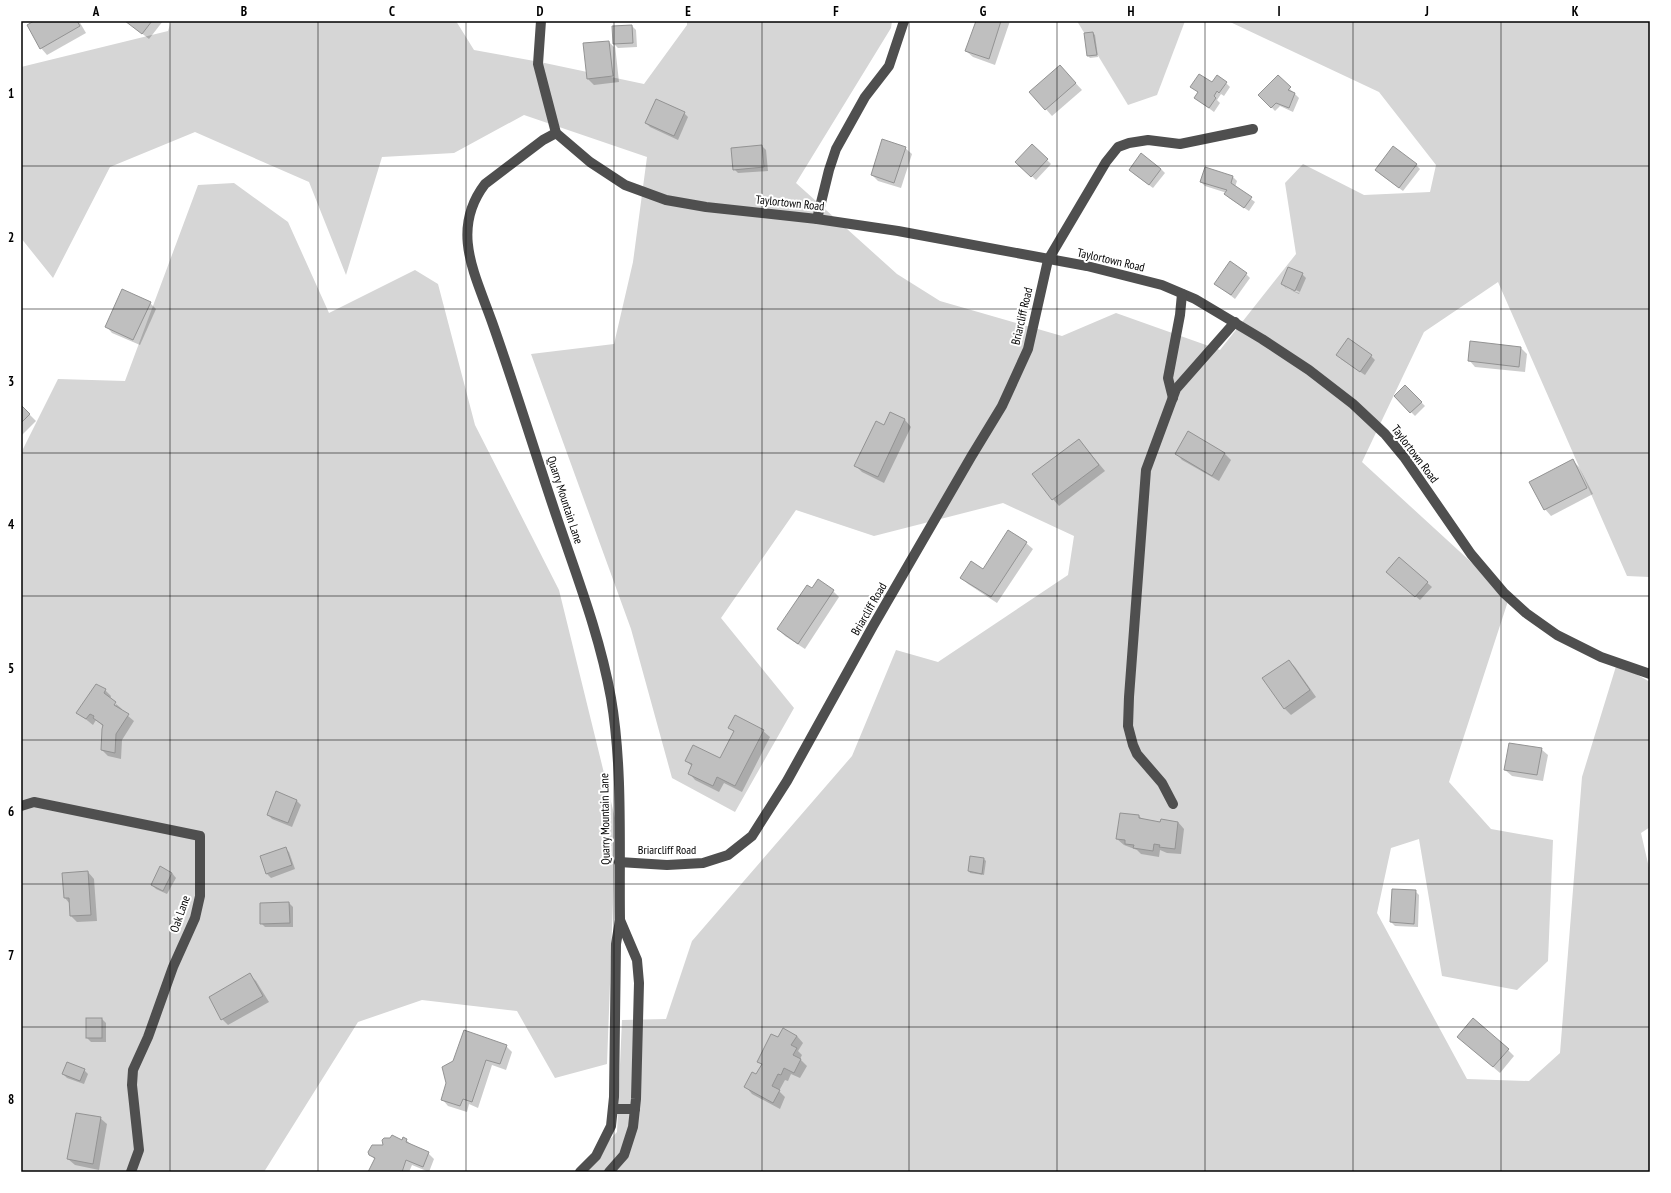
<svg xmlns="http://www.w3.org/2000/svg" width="1671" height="1193" font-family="'PT Sans Narrow',sans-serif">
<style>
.green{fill:#d6d6d6}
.shadow{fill:#0003;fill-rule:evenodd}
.building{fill:#bfbfbf;stroke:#939393}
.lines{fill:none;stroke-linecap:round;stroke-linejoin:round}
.minor{stroke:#4f4f4f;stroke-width:10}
.grid{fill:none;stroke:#000;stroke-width:1;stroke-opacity:0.55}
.labels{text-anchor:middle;stroke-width:4;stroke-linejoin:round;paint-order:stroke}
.street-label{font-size:12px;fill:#000;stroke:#fff}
.neatline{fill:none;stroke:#000;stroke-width:1.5}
.grid-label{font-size:13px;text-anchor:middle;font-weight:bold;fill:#000}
</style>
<rect width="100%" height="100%" fill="#fff"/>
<g class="green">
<polygon points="171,21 456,21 474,50 540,62 644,84 687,25 687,21 892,21 891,28 796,183 897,274 940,301 1062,336 1116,313 1220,350 1296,254 1285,183 1303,164 1364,195 1430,192 1436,165 1379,92 1228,21 1650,21 1649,577 1627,576 1498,282 1424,332 1362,462 1482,572 1509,598 1449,782 1491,829 1553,840 1548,961 1517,990 1442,976 1419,839 1391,848 1377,913 1467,1079 1529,1081 1560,1053 1582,777 1617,663 1650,682 1650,827 1641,833 1650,872 1650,1172 579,1172 617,1132 622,1020 666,1019 692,941 852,756 896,650 938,662 1068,575 1074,536 1003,503 874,536 796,510 721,618 794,708 735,812 672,778 631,629 531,354 614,344 633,262 647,157 524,115 454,153 382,157 346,275 309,182 195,132 110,167 53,278 21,238 21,67 168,31"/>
<polygon points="1077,21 1185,21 1157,95 1128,105"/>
<polygon points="234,183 288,222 329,313 415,270 438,284 475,425 559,590 616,822 607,1064 555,1078 517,1011 422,1000 358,1022 264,1172 21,1172 21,453 58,379 125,381 198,185"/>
</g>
<g class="shadow">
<polygon points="36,21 79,21 86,33 47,55 41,48"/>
<polygon points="126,21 163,21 149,39"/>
<polygon points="977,21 1010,21 995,65 973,57 966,51"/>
<polygon points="632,26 636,30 637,47 618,48 615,45 619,82 594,85 588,79 584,44 609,42 614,47 613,27"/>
<polygon points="1093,33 1095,35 1098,57 1090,58 1088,56"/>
<polygon points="1060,66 1082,90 1052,116 1031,92"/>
<polygon points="1278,77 1299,98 1293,112 1280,106 1275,111 1260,95"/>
<polygon points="1213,83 1226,83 1230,87 1224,96 1221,94 1217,100 1220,103 1214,112 1195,98 1199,93 1192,87"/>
<polygon points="684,113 688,117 678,140 650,127 646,123"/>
<polygon points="1032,145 1051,164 1036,180 1017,162"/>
<polygon points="762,146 766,150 768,171 738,173 734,169"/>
<polygon points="905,148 912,154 901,188 878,181 872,175"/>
<polygon points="1416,165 1420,169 1403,191 1380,174"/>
<polygon points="1161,169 1165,173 1153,188 1134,174"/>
<polygon points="1233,177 1237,181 1235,187 1255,202 1249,211 1229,198 1227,193 1205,186 1201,182"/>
<polygon points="1246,274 1250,278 1235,299 1215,283"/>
<path d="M1302 274 1306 278 1299 294 1286 288 1282 284ZM1285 285 1300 292 1299 293 1285 288Z"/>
<polygon points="150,303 156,309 140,345 112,333 106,326"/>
<polygon points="1521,348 1527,354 1525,372 1475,367 1469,360"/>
<polygon points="1371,356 1375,360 1365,375 1341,359"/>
<polygon points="1405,386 1425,406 1415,416 1395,396"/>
<polygon points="21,406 36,421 21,436"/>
<polygon points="891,413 905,420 911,427 884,483 862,472 856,466 885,426"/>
<polygon points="1188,433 1225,454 1231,460 1219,481 1182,460 1176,453"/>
<polygon points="1079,440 1105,471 1059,506 1053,499"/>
<polygon points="1573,461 1579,467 1593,494 1551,516 1545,509"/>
<polygon points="1026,543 1033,549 997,603 968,584 962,578 983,570"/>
<polygon points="1399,558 1432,587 1420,600 1392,576"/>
<polygon points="812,590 833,591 839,597 805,649 785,636 778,629"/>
<polygon points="1289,661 1295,667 1316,697 1291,715 1284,708"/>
<polygon points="105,690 111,696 110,699 111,709 113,710 116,704 122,709 121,710 134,721 122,740 121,759 108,756 102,750 104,727 96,720 93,725 78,713"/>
<polygon points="730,728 763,731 770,737 742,792 724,783 719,792 695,780 689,773 692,766 686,761 720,760 734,732"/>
<polygon points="1541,749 1548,755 1543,781 1512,776 1505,770"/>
<polygon points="297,801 301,805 292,827 272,819 268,815"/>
<polygon points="1139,816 1143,820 1161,823 1178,822 1184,829 1181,854 1167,853 1160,850 1159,857 1141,854 1137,850 1124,845 1117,839"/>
<polygon points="285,848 289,852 295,869 271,878 267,874"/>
<polygon points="971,857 984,859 986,861 984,875 970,873 969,871"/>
<polygon points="88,872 94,879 97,921 77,922 71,916 70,904 65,898 63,874"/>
<polygon points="172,873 176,878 167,894 156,889 152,885"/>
<polygon points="1415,891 1419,895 1418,927 1395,926 1391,922"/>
<polygon points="289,903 293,907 293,927 265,927 261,923"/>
<polygon points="250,975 256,981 269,1002 228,1025 222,1019"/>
<polygon points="87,1019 102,1019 106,1023 106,1042 91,1042 87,1038"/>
<polygon points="797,1036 803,1043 798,1051 802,1055 800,1059 807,1066 800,1078 791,1074 788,1081 785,1080 779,1091 785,1097 780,1109 752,1094 746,1087 757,1076 763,1066 758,1061 778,1039"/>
<polygon points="1465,1043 1508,1050 1514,1056 1500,1073"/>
<polygon points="506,1046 512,1052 506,1070 492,1065 478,1108 469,1104 467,1112 448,1106 442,1099 447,1083"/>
<polygon points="84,1070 88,1074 84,1084 67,1078 63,1074"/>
<polygon points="100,1118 107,1124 99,1170 75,1165 68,1159"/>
<polygon points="406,1140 412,1145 428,1153 434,1159 429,1172 412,1165 409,1172 369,1172 375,1160 370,1154 385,1146"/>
</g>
<g class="building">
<polygon points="34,21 77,21 80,26 40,49 27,25"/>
<polygon points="125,21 152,21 142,34"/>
<polygon points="976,21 1001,21 989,59 965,51"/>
<polygon points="632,25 633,43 613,44 612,26"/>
<polygon points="1093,32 1097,55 1087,56 1084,33"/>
<polygon points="609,41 613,76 587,79 583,43"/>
<polygon points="1060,65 1076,83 1045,110 1029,92"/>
<polygon points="1199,74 1212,82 1217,75 1227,82 1219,93 1217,91 1214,96 1216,98 1209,108 1194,98 1198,92 1190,87"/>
<polygon points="1278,75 1291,87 1288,90 1295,93 1289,108 1276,103 1271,108 1258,95"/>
<polygon points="656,99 685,112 674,136 645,123"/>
<polygon points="882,139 906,147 894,183 871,175"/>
<polygon points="1032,144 1048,159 1031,177 1015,162"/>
<polygon points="762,145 764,167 733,170 731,148"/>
<polygon points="1393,146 1417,164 1399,188 1375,170"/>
<polygon points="1141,153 1161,169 1149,185 1129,170"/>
<polygon points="1205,167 1233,176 1231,183 1252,197 1244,208 1224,194 1227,190 1200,182"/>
<polygon points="1230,261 1247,273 1231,295 1214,284"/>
<polygon points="1288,267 1303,273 1295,291 1281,284"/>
<polygon points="122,289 151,302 133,340 105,327"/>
<polygon points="1348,338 1372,355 1360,372 1336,355"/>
<polygon points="1470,341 1521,347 1519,367 1468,361"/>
<polygon points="1405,385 1422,402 1410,413 1394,396"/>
<polygon points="21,405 30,414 21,423"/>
<polygon points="890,412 905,419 878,477 854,466 876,421 884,425"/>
<polygon points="1188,431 1225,453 1212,476 1175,454"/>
<polygon points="1079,439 1099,465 1052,500 1032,474"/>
<polygon points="1573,459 1587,488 1544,510 1529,482"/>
<polygon points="1008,530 1027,542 991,597 960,578 971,561 983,569"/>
<polygon points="1399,557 1428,582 1415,597 1386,572"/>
<polygon points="818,579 834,590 798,644 777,629 807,585 812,588"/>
<polygon points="1289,660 1310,690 1284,709 1262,678"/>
<polygon points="96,684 106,689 104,693 116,702 114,705 129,714 116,734 115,753 101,750 102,729 103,725 93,718 94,716 90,714 86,719 76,713"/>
<polygon points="735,715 764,730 735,786 717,777 713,786 688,774 692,764 685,761 693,745 720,758 734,731 728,728"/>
<polygon points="1509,743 1542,748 1537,775 1504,770"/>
<polygon points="276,791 297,800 288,823 267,815"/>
<polygon points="1120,813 1139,815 1139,818 1160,822 1161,819 1178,822 1175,849 1159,847 1160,845 1154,844 1153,851 1133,848 1134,845 1125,844 1125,840 1116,839"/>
<polygon points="286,847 292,865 266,874 260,856"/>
<polygon points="970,856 984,858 982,874 968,871"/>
<polygon points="160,866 172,873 163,891 151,885"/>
<polygon points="88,871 91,915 70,916 69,898 64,898 62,873"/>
<polygon points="1392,889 1416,890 1414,924 1390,922"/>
<polygon points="289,902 290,923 260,924 260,903"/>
<polygon points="250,973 263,996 221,1020 209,997"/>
<rect x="86" y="1018" width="16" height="20"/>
<polygon points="1473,1018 1509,1049 1493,1067 1457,1037"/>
<polygon points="783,1028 797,1036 791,1045 797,1048 793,1055 801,1059 794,1073 784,1068 781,1075 778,1074 772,1086 780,1090 773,1103 744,1087 752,1072 756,1074 762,1064 757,1062 771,1034 778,1037"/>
<polygon points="464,1030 507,1045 500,1064 486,1060 472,1102 463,1099 460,1106 441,1100 446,1083 442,1067 453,1061"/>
<polygon points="67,1062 85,1069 80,1081 62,1074"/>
<polygon points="76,1113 101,1117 93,1164 67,1159"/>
<polygon points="392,1135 402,1140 403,1137 407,1139 406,1142 429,1152 423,1167 406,1160 402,1172 368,1172 375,1158 369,1155 368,1152 372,1145 383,1145 382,1140 384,1138 390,1138"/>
</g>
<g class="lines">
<g class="minor">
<polyline points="541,21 538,64 556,133 590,162 625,185 666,200 706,207 817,219 898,231 1087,266 1162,285 1195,299 1262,339 1309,370 1353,404 1385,434 1404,457 1471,554 1504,593 1526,613 1557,635 1601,657 1650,674"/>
<path d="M556 133 543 140 485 184C450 230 475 274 492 322 515 387 535 453 557 518 577 577 600 636 611 698 623 768 619 848 620 920L616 944 614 1097 611 1126 596 1156 580 1172"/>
<polyline points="817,219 829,170 836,149 865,97 889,66 904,21"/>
<polyline points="1173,398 1168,378 1180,315 1182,294"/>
<polyline points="1173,804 1162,783 1137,754 1133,745 1128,726 1129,697 1146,470 1176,389 1235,322"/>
<polyline points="21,806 34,802 200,836 200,896 195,918 173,967 148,1037 133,1070 132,1085 139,1150 131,1172"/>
<polyline points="619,862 667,865 703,863 728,855 752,836 787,781 873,626 971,457 1002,406 1028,349 1048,260 1106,162 1118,147 1129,143 1148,140 1180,144 1253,129"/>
<polyline points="613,1109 635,1109"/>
<polyline points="609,1172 624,1155 633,1127 636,1099 639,983 637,960 620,920"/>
</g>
</g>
<path class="grid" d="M170 21V1172M318 21V1172M466 21V1172M614 21V1172M762 21V1172M909 21V1172M1057 21V1172M1205 21V1172M1353 21V1172M1501 21V1172M21 166H1650M21 309H1650M21 453H1650M21 596H1650M21 740H1650M21 884H1650M21 1027H1650"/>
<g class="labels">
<g class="street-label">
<text transform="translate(790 203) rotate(6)" y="4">Taylortown Road</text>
<text transform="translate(1111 260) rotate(13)" y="4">Taylortown Road</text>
<text transform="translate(1022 316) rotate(-77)" y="4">Briarcliff Road</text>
<text transform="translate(1415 454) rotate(53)" y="4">Taylortown Road</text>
<text transform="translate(565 500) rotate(72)" y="4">Quarry Mountain Lane</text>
<text transform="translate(869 609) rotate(-60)" y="4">Briarcliff Road</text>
<text transform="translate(605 819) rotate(-91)" y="4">Quarry Mountain Lane</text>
<text x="667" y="854">Briarcliff Road</text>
<text transform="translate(180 914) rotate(-71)" y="4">Oak Lane</text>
</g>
</g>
<rect width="1671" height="1193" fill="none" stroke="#ffffff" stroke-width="44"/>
<rect x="22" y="22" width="1627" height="1149" class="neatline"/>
<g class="grid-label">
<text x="96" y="16">A</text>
<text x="244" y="16">B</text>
<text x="392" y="16">C</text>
<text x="540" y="16">D</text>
<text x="688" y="16">E</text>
<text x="836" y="16">F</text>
<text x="983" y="16">G</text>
<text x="1131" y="16">H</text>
<text x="1279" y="16">I</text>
<text x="1427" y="16">J</text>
<text x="1575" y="16">K</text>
<text x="11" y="98">1</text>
<text x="11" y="242">2</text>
<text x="11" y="386">3</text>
<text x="11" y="529">4</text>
<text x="11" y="673">5</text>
<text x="11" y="816">6</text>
<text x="11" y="960">7</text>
<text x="11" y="1104">8</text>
</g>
</svg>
